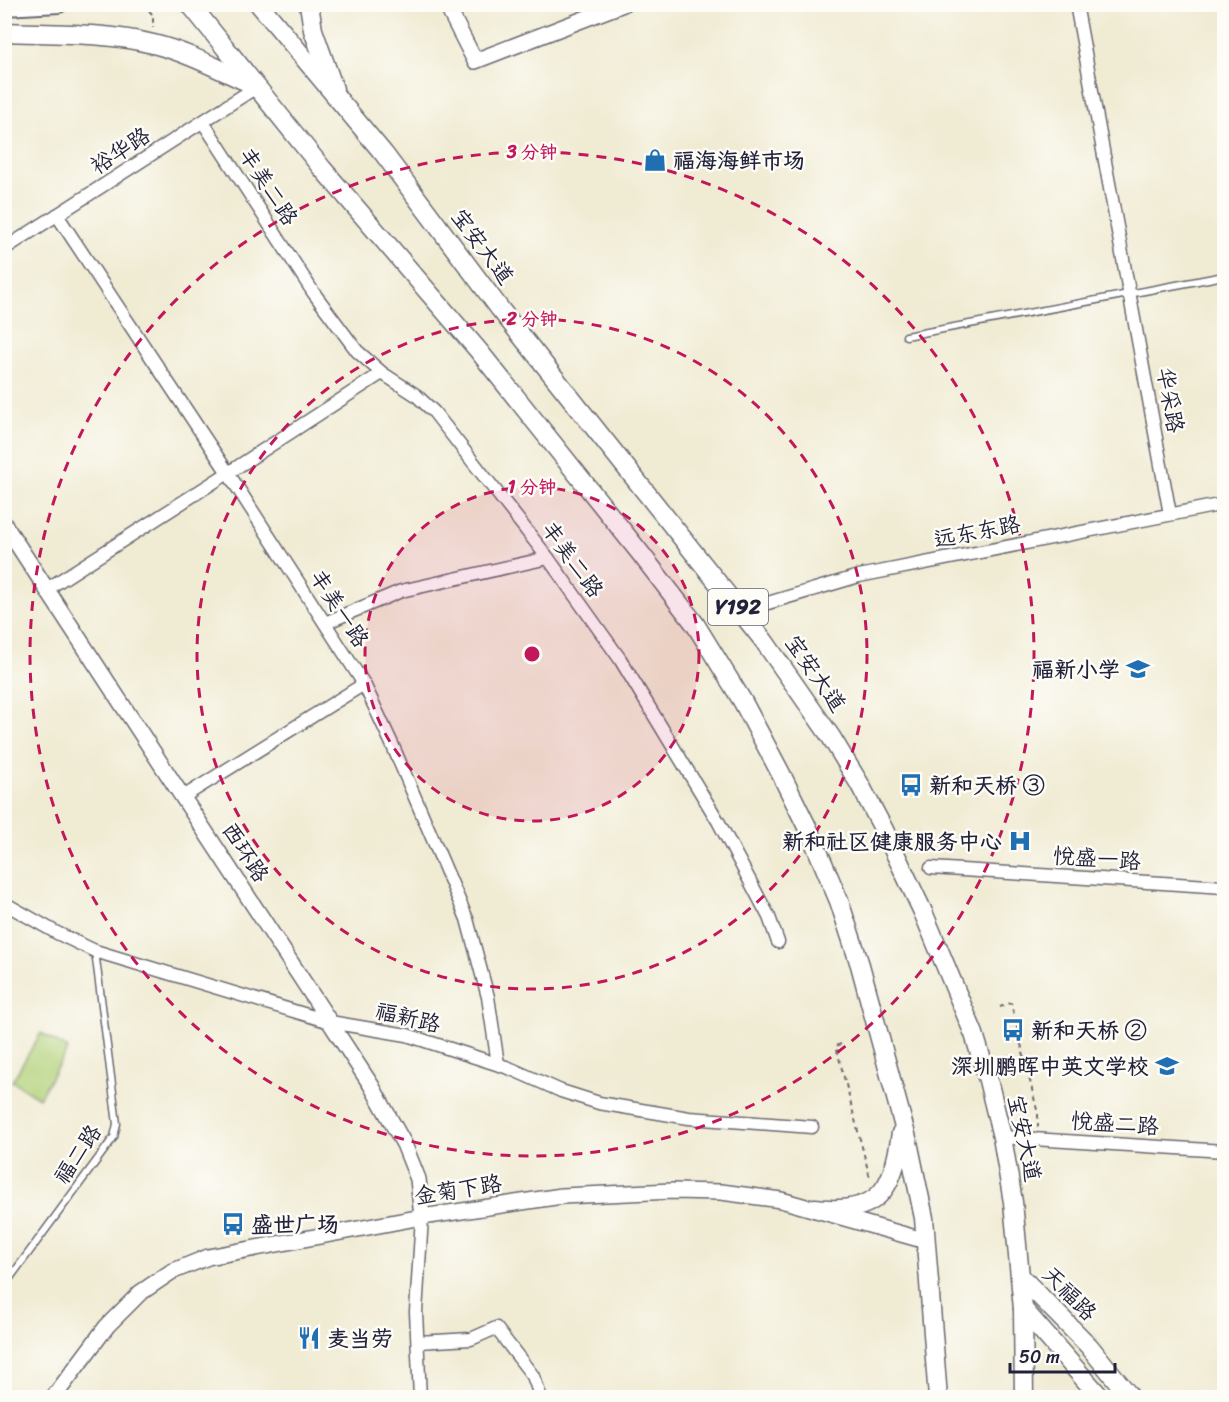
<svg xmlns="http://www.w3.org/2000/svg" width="1229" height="1402" font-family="Sriracha,'LXGW WenKai TC',sans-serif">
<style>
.green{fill:#b0d077;stroke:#697959;stroke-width:1.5}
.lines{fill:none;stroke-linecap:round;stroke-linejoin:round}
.service-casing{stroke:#6a6870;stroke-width:9}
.minor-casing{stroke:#6a6870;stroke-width:15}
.tertiary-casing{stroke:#6a6870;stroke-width:18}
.secondary-casing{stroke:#6a6870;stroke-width:20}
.primary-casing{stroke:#6a6870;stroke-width:21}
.path{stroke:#6a6870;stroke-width:2;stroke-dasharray:4.5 4.5;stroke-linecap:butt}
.service{stroke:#fff;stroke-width:6}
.minor{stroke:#fff;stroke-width:12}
.tertiary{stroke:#fff;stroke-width:15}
.secondary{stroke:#fff;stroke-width:16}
.primary{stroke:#fff;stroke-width:18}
.ring{fill:none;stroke:#c2185b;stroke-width:3;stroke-dasharray:10 8}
.labels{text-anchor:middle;stroke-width:5;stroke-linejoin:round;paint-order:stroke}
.shield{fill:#fdfcf7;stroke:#646373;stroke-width:1.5}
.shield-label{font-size:21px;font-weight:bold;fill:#22223b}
.street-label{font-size:22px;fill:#22223b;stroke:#fdfcf7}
.poi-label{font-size:22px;font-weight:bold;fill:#22223b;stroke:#fdfcf7;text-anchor:start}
.centre{fill:#c2185b;stroke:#fdfcf7;stroke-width:3}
.ring-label{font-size:18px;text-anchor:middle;font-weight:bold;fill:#c2185b;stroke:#fdfcf7;stroke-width:5;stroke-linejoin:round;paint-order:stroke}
</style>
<rect width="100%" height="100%" fill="#fdfcf7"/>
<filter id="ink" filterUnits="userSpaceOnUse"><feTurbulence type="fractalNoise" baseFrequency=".0167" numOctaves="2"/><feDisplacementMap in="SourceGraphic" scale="12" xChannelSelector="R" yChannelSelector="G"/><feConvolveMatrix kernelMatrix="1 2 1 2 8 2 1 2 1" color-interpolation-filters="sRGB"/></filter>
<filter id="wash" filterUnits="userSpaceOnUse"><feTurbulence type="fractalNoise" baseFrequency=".008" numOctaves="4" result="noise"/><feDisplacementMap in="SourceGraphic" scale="24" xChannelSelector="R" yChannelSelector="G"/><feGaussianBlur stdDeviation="1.35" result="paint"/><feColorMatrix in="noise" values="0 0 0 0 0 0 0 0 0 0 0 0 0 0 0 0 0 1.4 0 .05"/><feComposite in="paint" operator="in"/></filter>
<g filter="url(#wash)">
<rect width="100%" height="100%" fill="#f0ebd3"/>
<polygon class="green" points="41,1033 68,1049 39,1098 12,1081"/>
</g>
<g filter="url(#ink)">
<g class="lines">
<g class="service-casing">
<g id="service">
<polyline points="906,336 1224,276"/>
<polyline points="4,1286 114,1137 117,1124 95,951"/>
</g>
</g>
<g class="minor-casing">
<g id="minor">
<polyline points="1076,4 1170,514"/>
<polyline points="203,122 313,292 357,351 382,373 416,395 434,412 548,558 620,659 718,821 769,917 778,942"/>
<polyline points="57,215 228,473 364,684 392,744 467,919 488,997 498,1064"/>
<polyline points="4,249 258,86"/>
<polyline points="47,589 228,473 382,373"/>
<polyline points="741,611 859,576 1224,504"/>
<polyline points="325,623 401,591 548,558"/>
<polyline points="183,797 364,684"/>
<polyline points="931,868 1224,887"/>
<polyline points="4,903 57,933 95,951 330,1022 407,1035 509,1068 561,1091 599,1103 689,1118 812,1127"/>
<polyline points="1002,1137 1224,1151"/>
<polyline points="418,1342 471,1339 496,1328 533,1376 541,1398"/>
<polyline points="420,1398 416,1312 422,1217"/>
</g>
</g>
<g class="tertiary-casing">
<g id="tertiary">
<polyline points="446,4 475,61 623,4"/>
<polyline points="4,524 371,1085 404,1144 418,1179 422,1217"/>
<polyline points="53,1398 107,1326 140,1293 171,1272 208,1257 422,1217 562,1196 672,1191 721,1192 781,1200 926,1241"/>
</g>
</g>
<g class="secondary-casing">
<polyline id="secondary" points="4,7 59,4"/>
</g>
<g class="primary-casing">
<g id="primary">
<polyline points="190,4 321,167 478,350 641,554 695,624 743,702 780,772 812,837 839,901 860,965 908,1142 924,1218 938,1398"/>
<polyline points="259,4 384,154 500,309 764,641 831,737 859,783 884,830 923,912 974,1034 988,1080 1002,1137 1013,1202 1023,1309 1024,1398"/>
<polyline points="309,4 313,30 334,89"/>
<path d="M4 32C54 34 104 32 153 44 187 52 220 70 252 84"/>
<path d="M814 1208C878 1215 893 1192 901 1133"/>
<polyline points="1021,1277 1089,1346 1131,1398"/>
<polyline points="1023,1309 1101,1398"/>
</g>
</g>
<g class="path">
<polyline points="143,4 153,15 153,28"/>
<polyline points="1000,1007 1011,1003 1038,1114 1038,1127"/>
<polyline points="841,1044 836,1046 870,1178"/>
</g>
<use href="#service" class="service"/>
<use href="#minor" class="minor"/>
<use href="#tertiary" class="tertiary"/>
<use href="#secondary" class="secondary"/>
<use href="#primary" class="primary"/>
</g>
</g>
<circle cx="532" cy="654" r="167" fill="#c2185b" fill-opacity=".12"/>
<g class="ring">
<circle cx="532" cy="654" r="167"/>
<circle cx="532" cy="654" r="335"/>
<circle cx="532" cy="654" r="502"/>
</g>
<defs>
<g id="shop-bare" transform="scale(1.8)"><path d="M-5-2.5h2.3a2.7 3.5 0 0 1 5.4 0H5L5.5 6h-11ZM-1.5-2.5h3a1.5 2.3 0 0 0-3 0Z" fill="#1f6fb2" stroke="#fdfcf7" stroke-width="2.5" paint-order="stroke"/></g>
<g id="school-bare" transform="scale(1.8)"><path d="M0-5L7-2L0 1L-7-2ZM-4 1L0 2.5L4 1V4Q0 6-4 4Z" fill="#1f6fb2" stroke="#fdfcf7" stroke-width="2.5" paint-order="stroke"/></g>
<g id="bus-bare" transform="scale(1.8)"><path d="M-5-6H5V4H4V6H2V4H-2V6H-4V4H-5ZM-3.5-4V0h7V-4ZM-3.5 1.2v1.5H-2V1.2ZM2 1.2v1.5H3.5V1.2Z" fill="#1f6fb2" stroke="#fdfcf7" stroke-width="2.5" paint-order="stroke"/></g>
<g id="hospital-bare" transform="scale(1.8)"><path d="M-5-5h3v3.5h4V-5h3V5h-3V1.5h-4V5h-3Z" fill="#1f6fb2" stroke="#fdfcf7" stroke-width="2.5" paint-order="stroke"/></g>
<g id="restaurant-bare" transform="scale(1.8)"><path d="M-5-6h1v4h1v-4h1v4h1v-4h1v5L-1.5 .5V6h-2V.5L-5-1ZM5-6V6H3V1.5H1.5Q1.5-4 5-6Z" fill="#1f6fb2" stroke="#fdfcf7" stroke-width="2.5" paint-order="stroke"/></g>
</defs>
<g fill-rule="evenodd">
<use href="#shop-bare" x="655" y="160"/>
<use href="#school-bare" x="1138" y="669"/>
<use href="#bus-bare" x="911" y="785"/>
<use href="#hospital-bare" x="1020" y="841"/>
<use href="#bus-bare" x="1013" y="1030"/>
<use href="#school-bare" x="1167" y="1066"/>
<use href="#bus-bare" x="233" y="1224"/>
<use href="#restaurant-bare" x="309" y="1338"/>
</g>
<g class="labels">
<rect class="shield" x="708" y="589" width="60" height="36" rx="4.5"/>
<g class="shield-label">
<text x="738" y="614">Y192</text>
</g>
<g class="street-label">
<text transform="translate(120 150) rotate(-33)" y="8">裕华路</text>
<text transform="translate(269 186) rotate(57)" y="8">丰美二路</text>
<text transform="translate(483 246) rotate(53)" y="8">宝安大道</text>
<text transform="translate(1171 400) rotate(80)" y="8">华采路</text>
<text transform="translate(977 531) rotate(-11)" y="8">远东东路</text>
<text transform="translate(573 559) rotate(54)" y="8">丰美二路</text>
<text transform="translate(340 608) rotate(57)" y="8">丰美一路</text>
<text transform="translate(816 673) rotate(55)" y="8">宝安大道</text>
<text transform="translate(246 852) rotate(57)" y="8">西环路</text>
<text transform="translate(1097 858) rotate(4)" y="8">悦盛一路</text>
<text transform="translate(408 1017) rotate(13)" y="8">福新路</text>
<text transform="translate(1115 1123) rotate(4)" y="8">悦盛二路</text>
<text transform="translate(1025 1138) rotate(78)" y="8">宝安大道</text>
<text transform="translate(77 1154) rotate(-56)" y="8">福二路</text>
<text transform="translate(458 1189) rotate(-9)" y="8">金菊下路</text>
<text transform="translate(1070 1293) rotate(45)" y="8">天福路</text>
</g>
<g class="poi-label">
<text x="673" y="168">福海海鲜市场</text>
<text x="1120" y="677" text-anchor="end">福新小学</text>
<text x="929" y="793">新和天桥 ③</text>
<text x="1002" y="849" text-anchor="end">新和社区健康服务中心</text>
<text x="1031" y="1038">新和天桥 ②</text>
<text x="1149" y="1074" text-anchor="end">深圳鹏晖中英文学校</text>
<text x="251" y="1232">盛世广场</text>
<text x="327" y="1346">麦当劳</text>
</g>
</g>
<circle cx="532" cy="654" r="9" class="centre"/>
<g class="ring-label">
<text x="532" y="158">3 分钟</text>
<text x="532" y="325">2 分钟</text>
<text x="532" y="493">1 分钟</text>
</g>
<rect width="1229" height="1402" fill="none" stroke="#fdfcf7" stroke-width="24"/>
<path d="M1010 1363v9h105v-9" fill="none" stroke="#22223b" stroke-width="3"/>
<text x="1019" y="1363" font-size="18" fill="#22223b" stroke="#fdfcf7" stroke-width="4.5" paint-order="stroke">50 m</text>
</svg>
